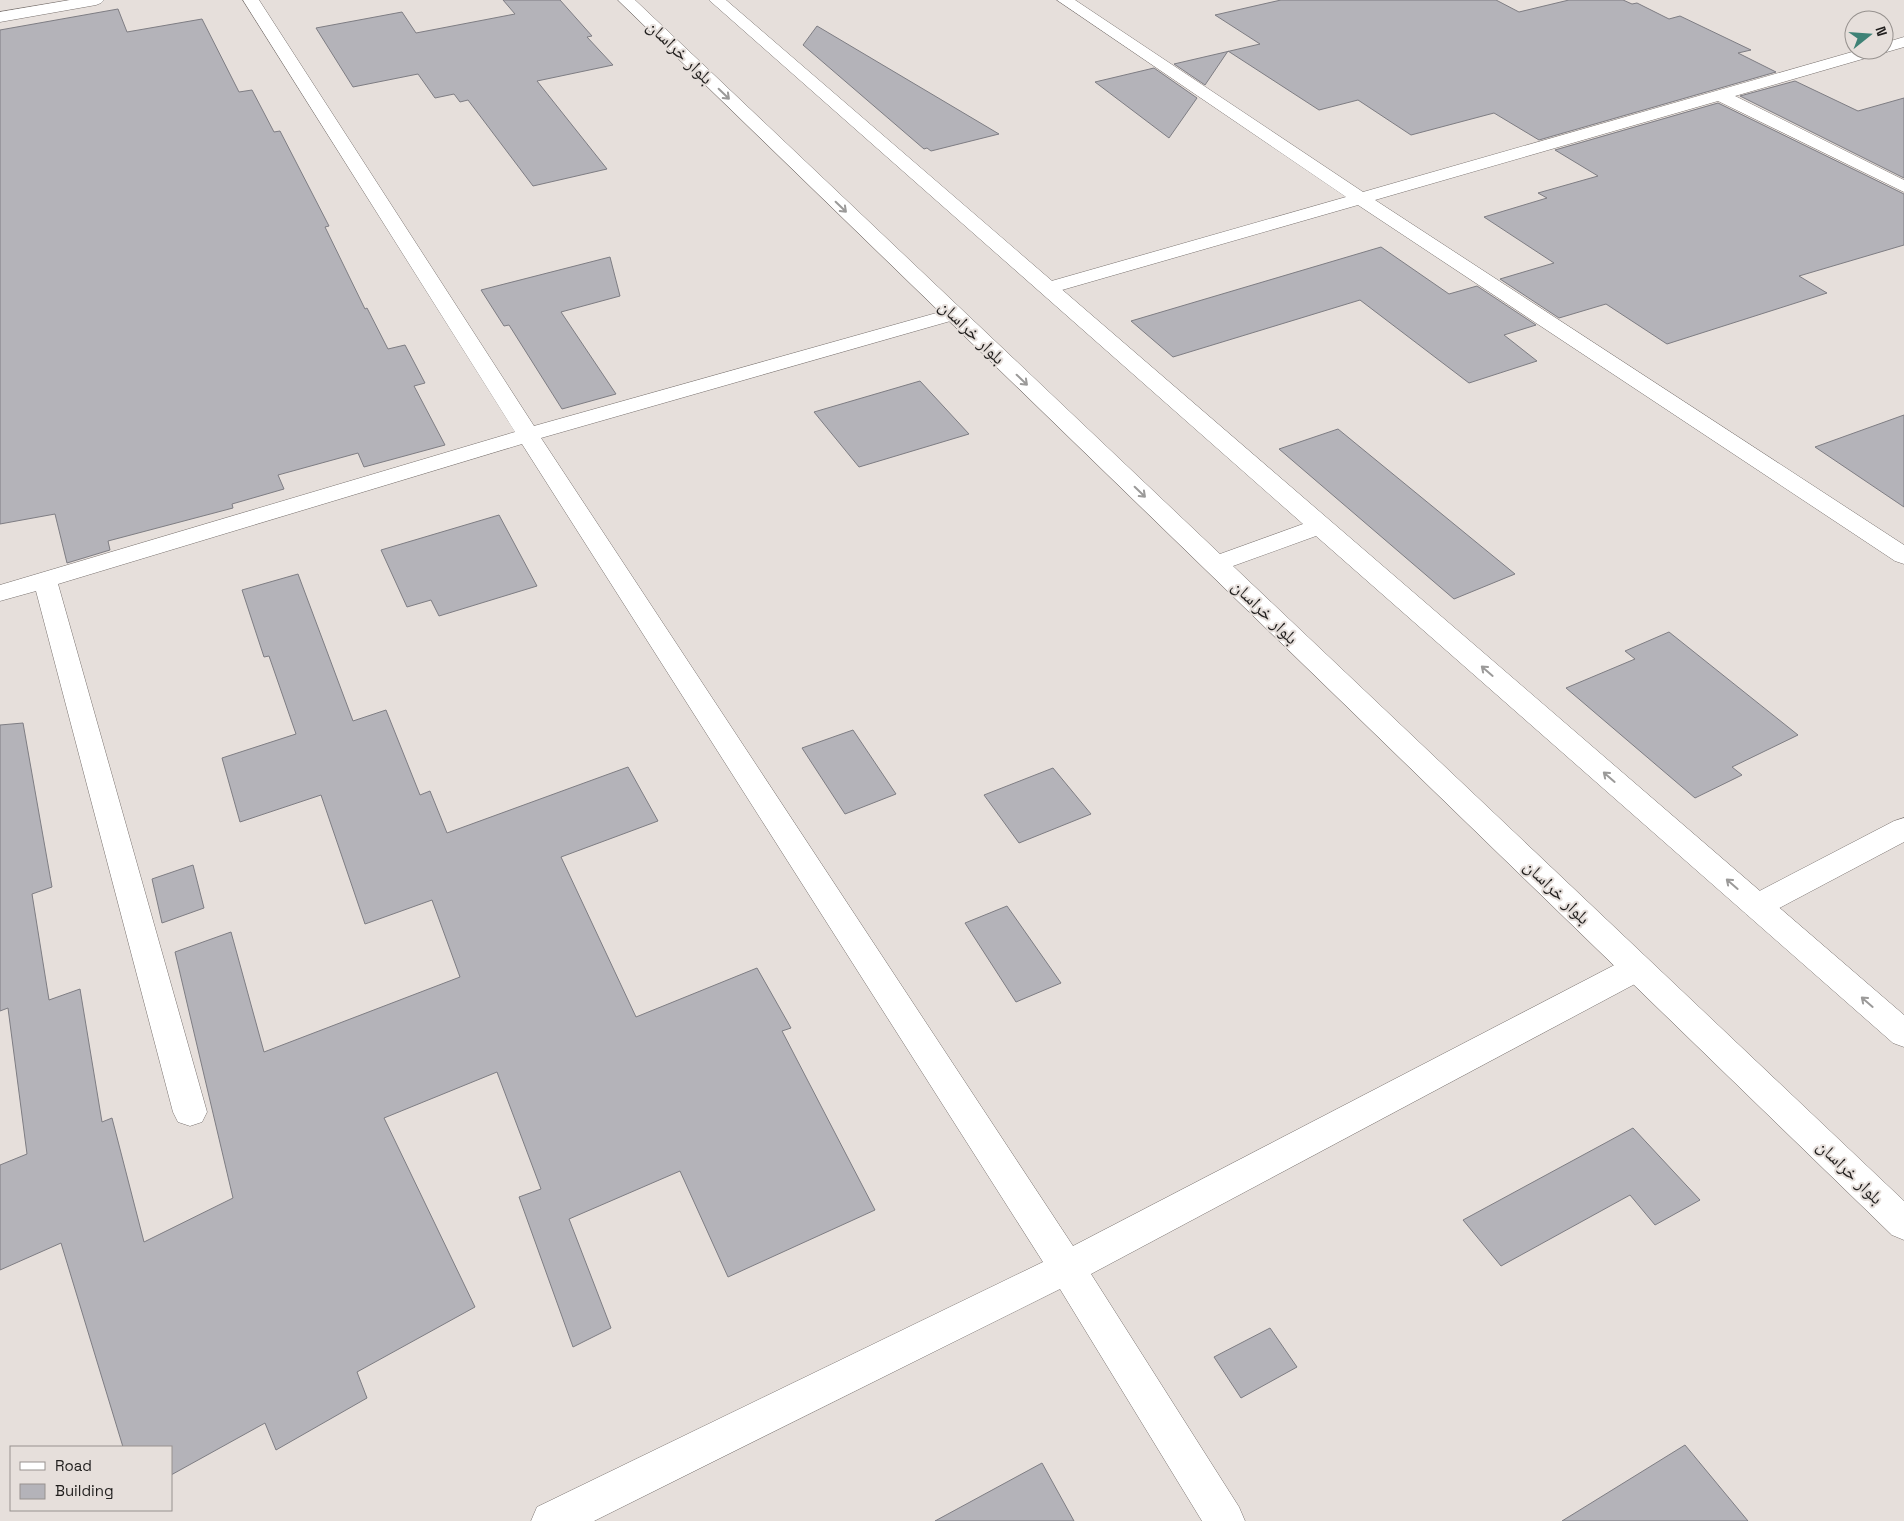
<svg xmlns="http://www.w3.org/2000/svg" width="1904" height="1521" font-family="'Space Grotesk','Noto Naskh Arabic',sans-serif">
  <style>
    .building { fill: #b4b3b9; stroke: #7e7d83 }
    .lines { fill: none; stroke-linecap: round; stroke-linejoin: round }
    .street-casing { stroke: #7a7370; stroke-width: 1 }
    .secondary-casing { stroke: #7a7370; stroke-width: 1 }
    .street { fill: #fff; fill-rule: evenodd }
    .secondary { fill: #fff; fill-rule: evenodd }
    .oneway { stroke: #9b9a99 }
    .labels { text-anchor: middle; stroke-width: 4; stroke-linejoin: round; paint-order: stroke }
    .street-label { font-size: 18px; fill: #201e1d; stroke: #e6dfdb }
  </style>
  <rect width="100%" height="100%" fill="#e6dfdb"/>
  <path class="building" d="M 503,0 L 560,0 L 592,36 L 587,37 L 613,65 L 537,81 L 607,169 L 533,186 L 468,100 L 460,102 L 454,94 L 435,98 L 418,74 L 353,87 L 316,28 L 402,12 L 416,33 L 515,14 Z
    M 1281,0 L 1496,0 L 1519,12 L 1569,0 L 1623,0 L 1632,4 L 1637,3 L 1669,19 L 1680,16 L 1751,50 L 1738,53 L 1776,72 L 1539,140 L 1494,113 L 1411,135 L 1358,100 L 1319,110 L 1228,51 L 1205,85 L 1174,64 L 1260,44 L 1215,15 Z
    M 118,9 L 127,32 L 202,19 L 239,92 L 252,90 L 274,132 L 280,131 L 329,226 L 325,227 L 365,309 L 367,308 L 388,349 L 405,345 L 425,383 L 414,386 L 445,445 L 364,467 L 358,453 L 278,475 L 284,489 L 232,504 L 233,508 L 108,541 L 110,550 L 67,563 L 55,514 L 0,524 L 0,30 Z
    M 817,26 L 999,134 L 931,151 L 927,148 L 924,149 L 803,45 Z
    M 1154,68 L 1197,98 L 1169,138 L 1095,82 Z
    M 1795,81 L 1858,111 L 1904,98 L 1904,178 L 1740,96 Z
    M 1718,103 L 1904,194 L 1904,245 L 1799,276 L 1827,293 L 1667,344 L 1606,304 L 1559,318 L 1500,279 L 1554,263 L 1484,217 L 1547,198 L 1538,193 L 1598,176 L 1555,150 Z
    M 1381,247 L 1449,294 L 1477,286 L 1536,325 L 1504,335 L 1537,361 L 1469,383 L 1360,300 L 1173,357 L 1131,321 Z
    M 610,257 L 620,296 L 561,312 L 616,394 L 562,409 L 509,325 L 504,326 L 481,290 Z
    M 920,381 L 969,434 L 859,467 L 814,412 Z
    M 1904,415 L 1904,507 L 1815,447 Z
    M 1338,429 L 1515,574 L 1454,599 L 1279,449 Z
    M 499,515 L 537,586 L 439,616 L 431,600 L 407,607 L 381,550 Z
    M 298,574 L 353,721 L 386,710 L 420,795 L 430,791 L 447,833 L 628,767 L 658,821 L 561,857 L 636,1017 L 757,968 L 791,1028 L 782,1031 L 875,1210 L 728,1277 L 680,1171 L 569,1219 L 611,1328 L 573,1347 L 519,1197 L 541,1189 L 497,1072 L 384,1118 L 475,1307 L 357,1372 L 367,1398 L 276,1450 L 265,1423 L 171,1475 L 171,1447 L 123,1447 L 61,1243 L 0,1270 L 0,1165 L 27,1154 L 8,1008 L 0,1011 L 0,725 L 23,723 L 52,887 L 32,894 L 49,1000 L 80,989 L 102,1122 L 112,1118 L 144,1242 L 233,1198 L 175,952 L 231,932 L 264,1052 L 460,977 L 432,900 L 365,924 L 321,795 L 240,822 L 222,758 L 296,734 L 269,656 L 264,657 L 242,590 Z
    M 1669,632 L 1798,735 L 1732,767 L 1742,775 L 1695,798 L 1566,688 L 1635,659 L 1625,651 Z
    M 853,730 L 896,794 L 845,814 L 802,748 Z
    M 1053,768 L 1091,814 L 1019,843 L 984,795 Z
    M 193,865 L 204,908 L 162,923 L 152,879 Z
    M 1007,906 L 1061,983 L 1016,1002 L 965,923 Z
    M 1633,1128 L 1700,1200 L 1655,1225 L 1630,1195 L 1501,1266 L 1463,1220 Z
    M 1270,1328 L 1297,1367 L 1241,1398 L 1214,1357 Z
    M 1685,1445 L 1748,1521 L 1562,1521 Z
    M 1042,1463 L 1074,1521 L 935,1521 Z"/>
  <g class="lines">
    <defs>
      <path id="street" d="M 70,0 L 104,0 L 101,3 L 96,5 L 0,22 L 0,12 Z
        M 243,0 L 259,0 L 534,426 L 947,310 L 954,308 L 961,310 L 964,314 L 961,318 L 541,438 L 1073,1246 L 1626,959 L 1637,956 L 1648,959 L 1652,968 L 1648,977 L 1091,1274 L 1239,1507 L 1245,1521 L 1202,1521 L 1060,1289 L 594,1521 L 531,1521 L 537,1507 L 1043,1262 L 522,444 L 58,584 L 207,1112 L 202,1122 L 190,1126 L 178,1122 L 173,1112 L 36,591 L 0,601 L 0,585 L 515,432 Z
        M 1057,0 L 1075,0 L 1363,192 L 1859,50 L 1884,50 L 1884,43 L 1904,37 L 1904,47 L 1735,96 L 1904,180 L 1904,192 L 1718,101 L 1375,200 L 1904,545 L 1904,564 L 1895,561 L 1358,205 L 1055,292 L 1048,294 L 1041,292 L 1038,288 L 1041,284 L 1346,197 Z
        M 1904,818 L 1904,842 L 1768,914 L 1757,918 L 1746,914 L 1742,906 L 1746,898 L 1894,821 Z"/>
      <path id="secondary" d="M 618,0 L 635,0 L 1220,554 L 1303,524 L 709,0 L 726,0 L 1904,1015 L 1904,1047 L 1893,1043 L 1316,536 L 1233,566 L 1904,1201 L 1904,1240 L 1892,1235 Z"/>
    </defs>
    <use href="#street" class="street-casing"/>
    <use href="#secondary" class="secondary-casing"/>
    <use href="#street" class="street"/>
    <use href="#secondary" class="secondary"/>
  </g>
  <defs><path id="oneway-shaft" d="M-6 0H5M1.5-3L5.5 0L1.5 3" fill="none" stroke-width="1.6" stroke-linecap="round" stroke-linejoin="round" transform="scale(1.25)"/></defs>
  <g class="oneway">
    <use href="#oneway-shaft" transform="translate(724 94) rotate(44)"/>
    <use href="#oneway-shaft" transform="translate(841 207) rotate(44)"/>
    <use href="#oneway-shaft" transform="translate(1022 380) rotate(44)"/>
    <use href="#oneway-shaft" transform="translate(1140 492) rotate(44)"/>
    <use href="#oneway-shaft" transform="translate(1487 671) rotate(-139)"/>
    <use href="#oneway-shaft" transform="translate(1609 777) rotate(-139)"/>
    <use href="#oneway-shaft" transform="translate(1732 884) rotate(-139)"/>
    <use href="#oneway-shaft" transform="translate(1867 1002) rotate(-139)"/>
  </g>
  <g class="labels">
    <g class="street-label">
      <text transform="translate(680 52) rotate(44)" y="6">بلوار خراسان</text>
      <text transform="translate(972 332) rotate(44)" y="6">بلوار خراسان</text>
      <text transform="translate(1265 612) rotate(44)" y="6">بلوار خراسان</text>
      <text transform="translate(1557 892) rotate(44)" y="6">بلوار خراسان</text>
      <text transform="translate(1850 1172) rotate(44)" y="6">بلوار خراسان</text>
    </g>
  </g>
  <rect x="10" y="1446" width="162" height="65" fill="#e6dfdb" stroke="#97928f"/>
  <rect x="20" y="1462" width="25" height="8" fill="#ffffff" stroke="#97928f"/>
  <text x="55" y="1471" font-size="15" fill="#201e1d">Road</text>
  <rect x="20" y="1484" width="25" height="15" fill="#b4b3b9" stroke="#97928f"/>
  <text x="55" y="1496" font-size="15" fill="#201e1d">Building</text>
  <g transform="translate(1869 35) rotate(73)"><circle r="24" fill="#e6dfdb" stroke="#97928f"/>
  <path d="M0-4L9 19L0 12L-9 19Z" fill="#3e8276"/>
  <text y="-8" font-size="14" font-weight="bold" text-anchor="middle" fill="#201e1d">N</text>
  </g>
</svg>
